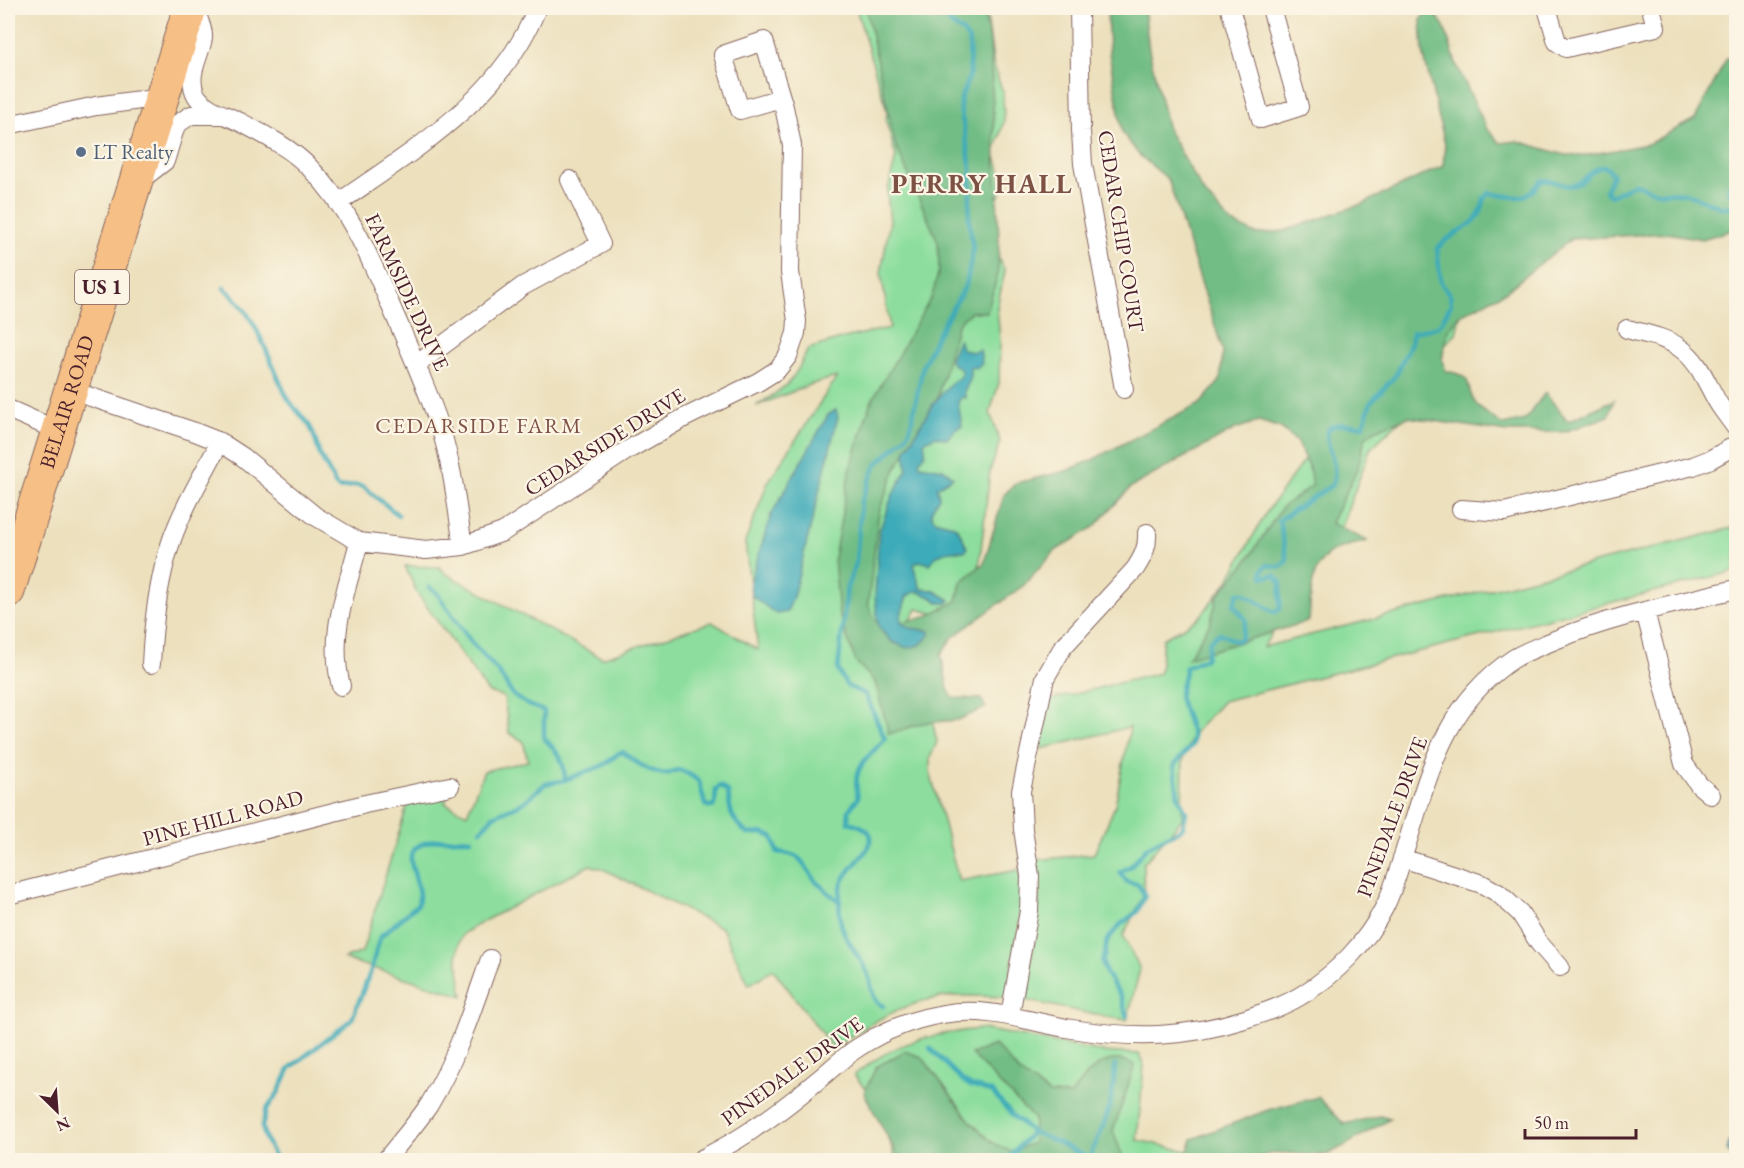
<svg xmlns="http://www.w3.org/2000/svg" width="1744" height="1168" font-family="'EB Garamond',serif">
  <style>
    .green { fill: #8dde9e; stroke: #6c7e64; stroke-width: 1.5 }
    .forest { fill: #72bd85; stroke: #5e6e58; stroke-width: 1.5 }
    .water { fill: #3cabb9; stroke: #436572; stroke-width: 1.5 }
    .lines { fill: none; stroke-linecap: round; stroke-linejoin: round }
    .stream { stroke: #3cabb9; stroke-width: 4.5 }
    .street-casing { stroke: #83635e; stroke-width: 20 }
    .highway-casing { stroke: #83635e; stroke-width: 35 }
    .street { stroke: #fff; stroke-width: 18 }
    .highway { stroke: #f5bf86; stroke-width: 33 }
    .service-dot { fill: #5c6f8a; stroke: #fcf5e5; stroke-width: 2 }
    .labels { text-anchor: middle; stroke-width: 4.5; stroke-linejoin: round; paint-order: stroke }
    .shield { fill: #fcf5e5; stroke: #7f5f63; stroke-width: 1.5 }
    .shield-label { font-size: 20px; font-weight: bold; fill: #4a1f2b }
    .service-label { font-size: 21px; fill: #4e5e75; stroke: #fcf5e5; text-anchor: start }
    .street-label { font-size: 21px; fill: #4a1f2b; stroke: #fcf5e5 }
    .neighbourhood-label { font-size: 22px; letter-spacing: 1.5px; fill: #7d5144; stroke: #fcf5e5 }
    .district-label { font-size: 27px; font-weight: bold; letter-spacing: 1.5px; fill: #7d5144; stroke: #fcf5e5 }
  </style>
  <rect width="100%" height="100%" fill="#fcf5e5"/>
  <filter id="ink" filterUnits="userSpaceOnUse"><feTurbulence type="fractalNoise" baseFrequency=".0167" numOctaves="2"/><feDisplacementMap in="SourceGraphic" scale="12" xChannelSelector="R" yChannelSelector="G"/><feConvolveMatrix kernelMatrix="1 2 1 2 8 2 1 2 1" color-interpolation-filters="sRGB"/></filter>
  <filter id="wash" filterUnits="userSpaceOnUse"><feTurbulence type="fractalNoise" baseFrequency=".008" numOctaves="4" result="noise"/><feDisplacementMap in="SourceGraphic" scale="24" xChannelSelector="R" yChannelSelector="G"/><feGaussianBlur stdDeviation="1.35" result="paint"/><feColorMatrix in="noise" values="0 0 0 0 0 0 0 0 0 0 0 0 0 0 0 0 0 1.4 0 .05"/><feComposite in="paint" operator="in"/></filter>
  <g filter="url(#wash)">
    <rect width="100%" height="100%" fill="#ece0bd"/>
    <path class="green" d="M 856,8 L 986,8 L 994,68 L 1003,92 L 1004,121 L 995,153 L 1000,170 L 1001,192 L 991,212 L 997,254 L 1005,271 L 997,307 L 1000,341 L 999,383 L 990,412 L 1000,442 L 990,471 L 978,576 L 966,602 L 946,617 L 917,609 L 907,626 L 924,684 L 937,742 L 930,758 L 930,772 L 959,881 L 1019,870 L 1023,898 L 1007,997 C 990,997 972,995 956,996 C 909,998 870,1023 833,1048 L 773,969 L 749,985 L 722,928 L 603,869 L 590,865 L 484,921 L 464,933 L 459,942 L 457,956 L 463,996 L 344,959 L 362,952 L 408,803 L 448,792 L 445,803 L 467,814 L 484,771 L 528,761 L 523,741 L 509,733 L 504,697 L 488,692 L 417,593 L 405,566 L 439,567 L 446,574 L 602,658 L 712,622 L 758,650 L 745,542 L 768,482 L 837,377 L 812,384 L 756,406 C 787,387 793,383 808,349 L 844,338 L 890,328 L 881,273 L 890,221 L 887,193 L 896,157 L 886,121 L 887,111 Z
      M 1466,294 L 1456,333 L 1419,374 L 1412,409 L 1370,449 L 1338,536 L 1263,647 L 1736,527 L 1736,571 L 1223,701 L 1194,733 L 1183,759 L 1182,819 L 1143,864 L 1144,894 L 1123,936 L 1140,969 L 1127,1020 L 1106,1017 L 1024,1000 L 1036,930 L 1040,890 L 1036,860 L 1094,854 L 1115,806 L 1130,727 L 1041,749 L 1049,700 L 1160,673 L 1163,639 L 1199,618 L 1228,581 L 1266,513 L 1331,422 Z
      M 982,1029 L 1103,1052 L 1139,1054 L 1144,1066 L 1137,1140 L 1205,1155 L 1208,1160 L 895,1160 L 882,1109 L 854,1075 C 896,1041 929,1034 982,1029 Z"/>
    <path class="forest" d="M 866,8 L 983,8 L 990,40 L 999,241 L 998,274 L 987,312 L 971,312 L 958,323 L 936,403 L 896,468 L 879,512 L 868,604 L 875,620 L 884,626 L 925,617 L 957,601 L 961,582 L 984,563 L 1004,495 L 1016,483 L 1066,471 L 1092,460 L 1200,404 L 1220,381 L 1223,351 L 1168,179 L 1139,155 L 1122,132 L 1109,52 L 1107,8 L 1144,8 L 1149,50 L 1168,130 L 1204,193 L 1230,222 L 1256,234 L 1284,231 L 1362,204 L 1443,166 L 1445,144 L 1423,52 L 1421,19 L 1429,8 L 1431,8 L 1444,26 L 1457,66 L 1487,129 L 1500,143 L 1518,141 L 1565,155 L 1588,155 L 1648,144 L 1695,119 L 1727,58 L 1736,55 L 1736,229 L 1702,239 L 1667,233 L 1571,239 L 1505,292 L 1460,315 L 1447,333 L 1442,360 L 1446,371 C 1479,377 1462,386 1476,404 C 1482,412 1495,419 1503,425 L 1525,420 L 1545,393 L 1568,421 L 1614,400 L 1609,416 L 1564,432 L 1507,432 L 1408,417 L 1375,430 L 1365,438 L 1358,468 L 1331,523 L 1367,541 C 1356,544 1344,546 1334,551 C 1309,563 1311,598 1309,621 L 1188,658 L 1210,623 L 1218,595 L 1247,561 L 1282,507 L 1312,486 L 1309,467 L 1296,441 L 1281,428 L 1259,421 L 1235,429 L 1131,487 L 1094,527 L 1055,551 L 1023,586 L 953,637 L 941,654 L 948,689 L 953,698 L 981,699 L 986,708 L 958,720 L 923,723 L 889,734 L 875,682 L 856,662 L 839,615 L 834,558 L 849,474 L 870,404 L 932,296 L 939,270 L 938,242 L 895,144 Z
      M 995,1045 L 1020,1073 L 1050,1094 L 1071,1095 C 1087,1073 1105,1049 1135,1065 L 1113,1131 L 1124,1160 L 900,1160 L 864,1093 L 876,1067 L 905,1051 L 922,1057 L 971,1122 L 992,1142 L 1011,1152 L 1033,1143 L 1034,1119 L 971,1054 Z
      M 1318,1097 L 1344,1124 L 1380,1116 L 1390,1119 C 1378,1125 1334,1154 1325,1155 C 1305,1157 1271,1146 1256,1160 L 1185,1160 L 1192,1139 L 1268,1110 Z"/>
    <path class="water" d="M 959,338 L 962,349 L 972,352 L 980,350 L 982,363 L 976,368 L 970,367 L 970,380 L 964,392 L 966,398 L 962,397 L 958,402 L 962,426 L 956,429 L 947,439 L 935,436 L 924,442 C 926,452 927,455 919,461 L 920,465 L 943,469 L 953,477 L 937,487 L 939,497 L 931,512 C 933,525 945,520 954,526 C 961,530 964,541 967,548 L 965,551 C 950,550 939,550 930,564 L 920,561 L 914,564 L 914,568 L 921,589 L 933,590 L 950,600 L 947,603 L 939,603 L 933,598 L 917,591 L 907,596 L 901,615 L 901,622 L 910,628 L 930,631 L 930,635 L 920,645 L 907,648 L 892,642 L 881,630 L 878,624 L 875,595 L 879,532 L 892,496 L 907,469 L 905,451 L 933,404 L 950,384 L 961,376 C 962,368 959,367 952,364 L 950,359 Z
      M 836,410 L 838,417 L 793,597 L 787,612 L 776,614 L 751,595 L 750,582 L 771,515 L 828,415 Z
      M 1736,1134 L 1736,1160 L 1734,1160 L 1727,1150 L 1730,1140 Z"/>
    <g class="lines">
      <path class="stream" d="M 224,288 C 257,314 268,359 286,395 C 292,407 301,414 309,425 C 315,434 316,445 320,455 C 325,465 331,474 335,484 L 339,488 L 357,485 L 364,487 L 398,515
        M 429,587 L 436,592 L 471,642 L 498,671 L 512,694 L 528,705 L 544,711 L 544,738 C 558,753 564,758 565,780
        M 481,830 L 493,816 L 523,803 L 545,784 L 565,780 L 604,765 L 619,753 L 623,752 C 634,762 650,772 665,774 C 670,774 674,770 678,770 C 685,770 694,778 699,781 L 705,805 L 712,807 L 715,805 L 716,789 L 720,786 L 728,792 C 730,813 731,820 748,834 L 762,833 L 773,837 L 777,852 C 807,855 800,864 818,883 C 824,890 833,896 840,902
        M 883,1006 C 870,999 873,987 868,975 C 861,955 842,940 840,917 C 839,908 839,889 843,881 C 853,859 898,834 848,822 L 849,810 L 858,798 C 851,767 865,761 885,739 L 865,694 L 847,686 L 838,670 L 847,587 L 856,563 L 861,502 L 876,465 L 906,437 L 910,429 L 923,366 L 937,335 L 966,285 L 973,250 L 969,219 L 971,168 L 960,107 L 961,98 L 970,74 L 969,41 L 964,33 L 952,25 L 939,8
        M 1127,1016 L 1121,997 L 1106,973 L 1102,961 L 1105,954 L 1107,940 L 1121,924 L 1137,912 L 1145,896 L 1138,884 L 1127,882 L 1120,872 L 1131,866 L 1147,847 L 1180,830 L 1183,826 L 1186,812 L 1178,796 L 1174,765 L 1192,745 L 1193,736 L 1179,697 L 1186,667 L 1206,658 L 1210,641 L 1218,634 L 1222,634 L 1235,641 L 1241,639 L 1246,620 L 1234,605 L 1238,593 L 1244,593 L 1272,611 L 1275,612 L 1280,609 L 1281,583 L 1275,575 L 1263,577 L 1262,571 L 1267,565 L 1281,567 L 1287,560 L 1279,520 L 1332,485 C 1346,457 1296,415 1363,426 L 1371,402 L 1396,375 L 1411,343 L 1413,332 L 1433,328 L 1440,325 L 1451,304 L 1450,295 L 1441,283 L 1437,249 C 1454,227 1481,231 1484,198 L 1489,193 C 1511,197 1527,203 1541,181 C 1553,178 1562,188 1574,185 C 1588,182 1599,153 1613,175 L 1606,189 L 1607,193 L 1611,196 L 1634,184 L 1639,185 L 1657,192 L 1685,193 L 1723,208 L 1734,206 L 1736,202 L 1728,189 L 1732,180 L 1736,179
        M 930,1048 L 963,1081 L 971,1086 L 992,1092 L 1013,1116 L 1032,1132 L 1057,1142 L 1092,1160
        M 1089,1158 C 1105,1125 1114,1102 1115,1065
        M 276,1160 L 266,1140 L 262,1127 L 266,1110 L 278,1093 L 290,1068 L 352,1019 L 371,970 L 380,937 L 418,904 C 421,895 417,886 415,876 C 414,871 410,863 411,857 C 414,836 456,839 471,839
        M 1007,1160 L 1032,1132"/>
    </g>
  </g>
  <g filter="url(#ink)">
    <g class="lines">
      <defs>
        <path id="street" d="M 194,8 C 197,16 204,29 203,38 C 200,57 186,75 196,95 C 205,110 227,115 242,123 C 265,135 292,149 310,168 C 348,206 369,255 390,304 C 408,346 427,387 441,430 C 453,468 457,508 463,546
          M 1079,8 L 1081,131 L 1083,164 L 1124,389
          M 1230,8 L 1261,119 L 1299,107 L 1271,8
          M 1547,8 L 1557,42 L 1566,48 L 1656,27 L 1651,8
          M 8,125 L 96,106 L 162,97
          M 138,182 L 165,161 L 176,125 L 191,115 L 221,115
          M 338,203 C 414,150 502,98 537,8
          M 1627,329 C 1645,334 1665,337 1680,348 C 1699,361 1706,382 1717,401 C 1722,410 1730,419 1736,428
          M 416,365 L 523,286 L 601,244 L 570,180
          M 70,390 L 195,432 L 220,442 L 243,457 L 315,516 L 359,542 L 426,550 L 463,546 L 503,532 L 626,451 L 682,419 L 758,382 L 777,370 L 788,356 L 796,333 L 797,321 L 790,272 L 792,145 L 784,107 L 764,41 L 723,55 L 740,110 L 781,98
          M 8,409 L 56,430
          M 1461,509 L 1504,512 L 1693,466 L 1711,459 L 1736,445
          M 1645,611 L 1684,764 L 1699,785 L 1711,795
          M 151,664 C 153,623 158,581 171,542 C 183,507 203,475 220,442
          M 341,686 C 328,634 346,592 359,542
          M 1402,858 L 1482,884 L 1498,893 L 1520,913 L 1539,943 L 1560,967
          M 8,895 L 365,804 L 450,786
          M 1010,1015 L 1029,911 L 1030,876 L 1023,829 L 1021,791 L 1045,678 L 1063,647 L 1135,569 C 1143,557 1148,547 1147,533
          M 386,1160 C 400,1142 416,1124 429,1105 C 457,1058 472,1010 490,959
          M 700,1160 C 719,1150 739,1140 756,1127 C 778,1113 799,1096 818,1080 C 832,1069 844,1056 859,1047 C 885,1030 914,1019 943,1014 C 988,1006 1029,1022 1072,1029 C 1134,1039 1185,1038 1245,1019 C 1266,1012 1287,1005 1305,993 C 1337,973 1367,942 1384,908 C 1393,891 1398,871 1404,853 C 1428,778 1442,706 1513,659 C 1526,651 1541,646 1555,640 C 1613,616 1675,604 1736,589"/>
        <g id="highway">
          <path id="s1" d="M 8,591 L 190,8"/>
        </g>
      </defs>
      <use href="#street" class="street-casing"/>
      <use href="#highway" class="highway-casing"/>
      <use href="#street" class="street"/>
      <use href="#highway" class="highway"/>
    </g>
  </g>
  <circle class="service-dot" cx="81" cy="152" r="6"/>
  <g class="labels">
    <rect class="shield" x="75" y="270" width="54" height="34" rx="4.5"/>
    <g class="shield-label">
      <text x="102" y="294">US 1</text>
    </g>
    <g class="service-label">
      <text x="93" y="159">LT Realty</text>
    </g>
    <g class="street-label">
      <text transform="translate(1121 231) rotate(81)" y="7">CEDAR CHIP COURT</text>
      <text transform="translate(407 292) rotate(65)" y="7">FARMSIDE DRIVE</text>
      <text dy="7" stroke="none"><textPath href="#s1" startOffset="198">BELAIR ROAD</textPath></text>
      <text transform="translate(605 442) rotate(-32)" y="7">CEDARSIDE DRIVE</text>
      <text transform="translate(1392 817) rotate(-70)" y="7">PINEDALE DRIVE</text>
      <text transform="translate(223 818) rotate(-15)" y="7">PINE HILL ROAD</text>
      <text transform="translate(792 1071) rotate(-36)" y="7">PINEDALE DRIVE</text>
    </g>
    <g class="neighbourhood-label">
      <text x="479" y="433">CEDARSIDE FARM</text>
    </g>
    <g class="district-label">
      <text x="982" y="193">PERRY HALL</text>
    </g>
  </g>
  <rect width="1744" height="1168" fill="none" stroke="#fcf5e5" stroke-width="30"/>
  <g transform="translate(57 1111) rotate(155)" stroke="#fcf5e5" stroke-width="4.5" paint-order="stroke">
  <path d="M0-4.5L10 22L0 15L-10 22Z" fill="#4a1f2b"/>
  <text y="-9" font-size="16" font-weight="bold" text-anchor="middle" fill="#4a1f2b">N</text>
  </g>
  <path d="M1525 1129v9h111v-9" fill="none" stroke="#4a1f2b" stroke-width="3"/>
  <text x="1534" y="1129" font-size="18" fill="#4a1f2b" stroke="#fcf5e5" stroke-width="4.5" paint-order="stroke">50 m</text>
</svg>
